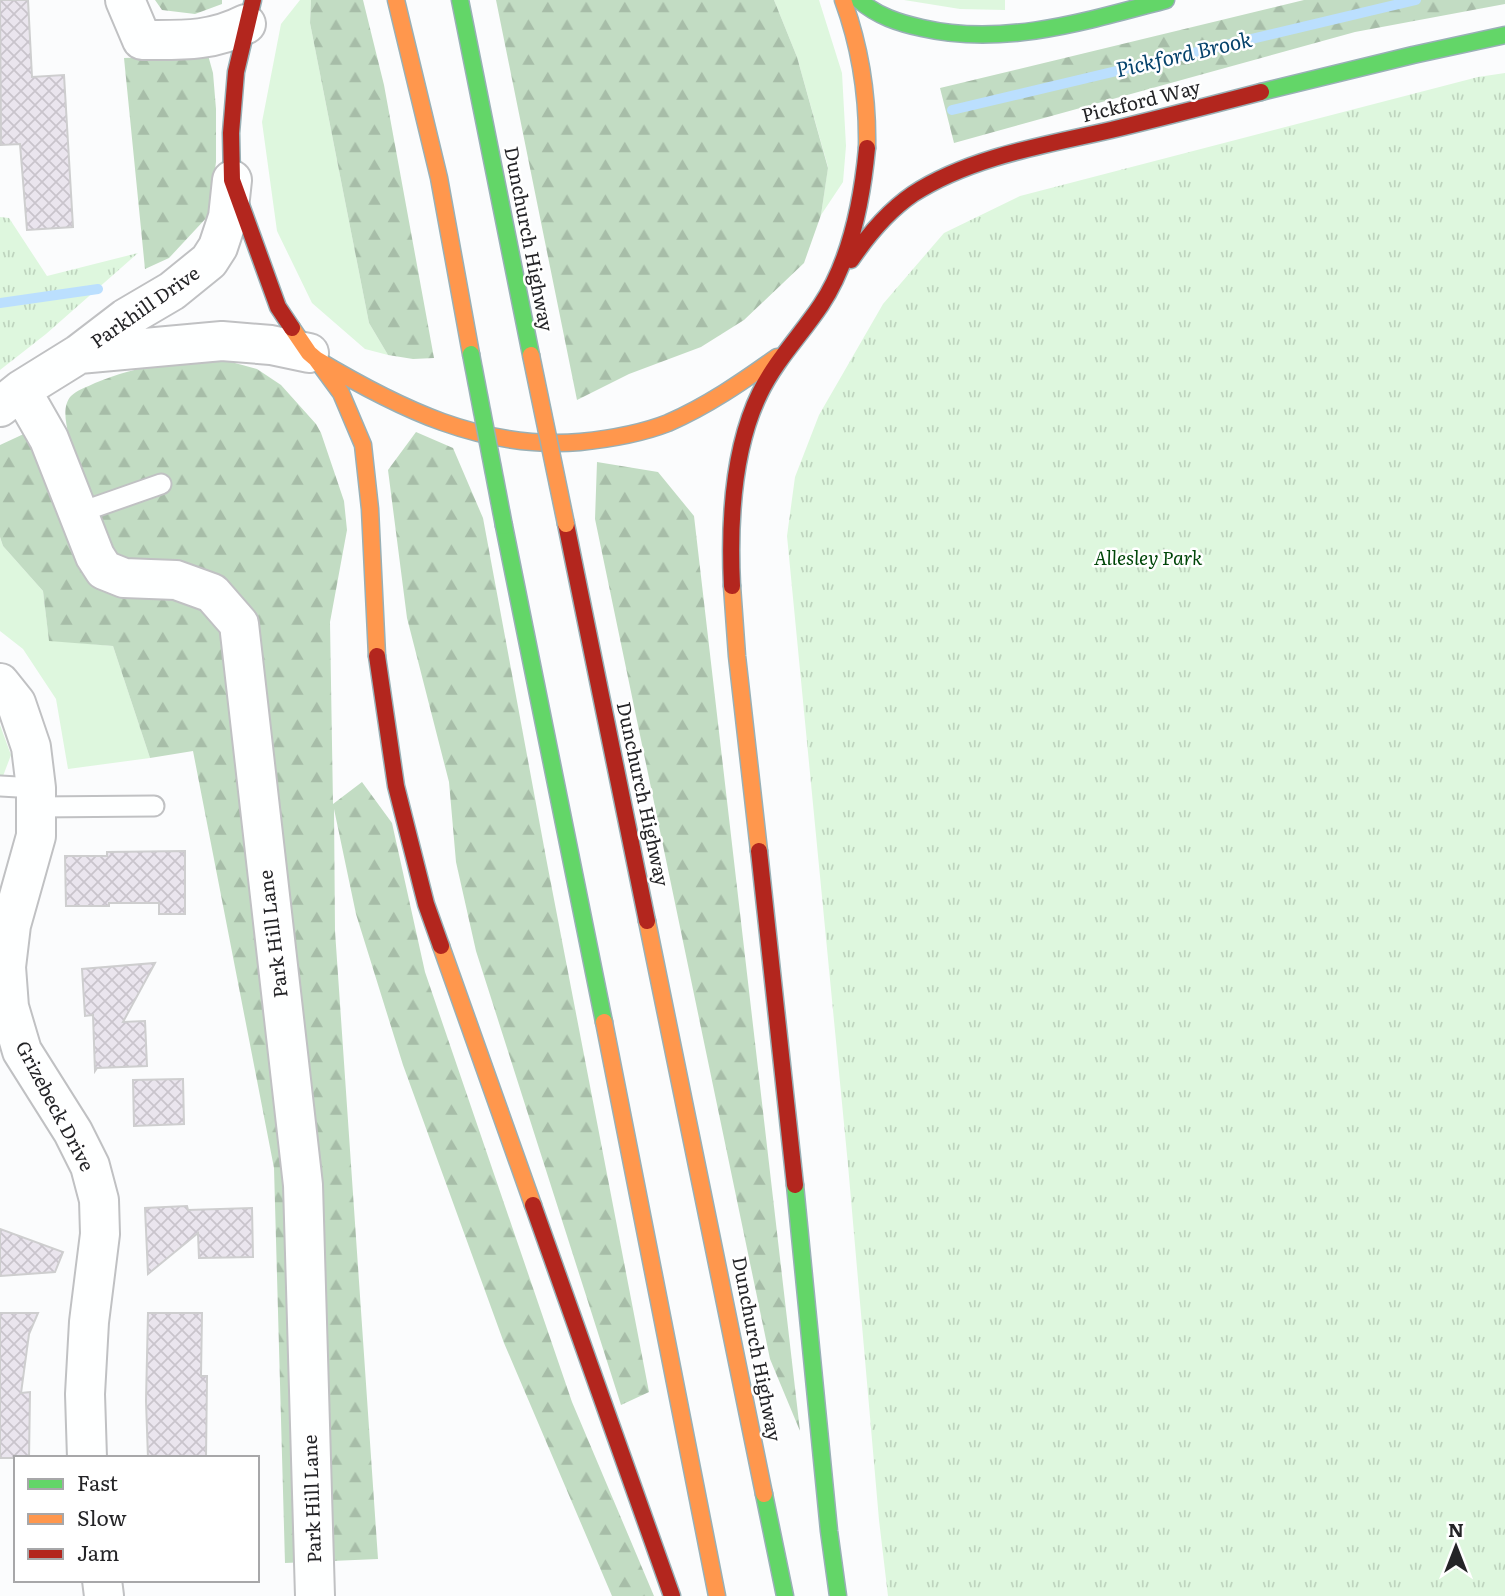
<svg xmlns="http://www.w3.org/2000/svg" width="1505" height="1596" font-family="Literata,serif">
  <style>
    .grass { fill: #def7de }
    .forest { fill: url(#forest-firs) }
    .park { fill: url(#park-tufts) }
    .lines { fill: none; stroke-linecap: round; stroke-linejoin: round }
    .stream { stroke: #bbdffe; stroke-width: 10 }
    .building { fill: url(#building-cross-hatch); stroke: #cececf; stroke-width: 2 }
    .lane-casing { stroke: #c0c1c3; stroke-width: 23 }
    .street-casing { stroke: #c0c1c3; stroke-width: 42 }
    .fast-casing { stroke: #99b0b6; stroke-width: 19 }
    .slow-casing { stroke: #99b0b6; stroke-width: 19 }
    .jam-casing { stroke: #99b0b6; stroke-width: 19 }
    .lane { stroke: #feffff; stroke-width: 19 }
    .street { stroke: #feffff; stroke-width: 38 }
    .fast { stroke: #63d668; stroke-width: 16 }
    .slow { stroke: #ff974d; stroke-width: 16 }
    .jam { stroke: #b3261e; stroke-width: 16 }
    .fast-bridge-casing { stroke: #99b0b6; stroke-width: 19; stroke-linecap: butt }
    .slow-bridge-casing { stroke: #99b0b6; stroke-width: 19; stroke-linecap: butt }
    .fast-bridge { stroke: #63d668; stroke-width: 16 }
    .slow-bridge { stroke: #ff974d; stroke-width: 16 }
    .labels { text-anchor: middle; stroke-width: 5; stroke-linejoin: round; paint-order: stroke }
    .street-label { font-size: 19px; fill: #242427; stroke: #fff }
    .park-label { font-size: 19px; font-style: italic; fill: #004709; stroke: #fff }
    .water-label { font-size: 21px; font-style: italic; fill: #06436c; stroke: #fff }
  </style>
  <defs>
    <pattern id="forest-firs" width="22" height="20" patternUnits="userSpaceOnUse" patternTransform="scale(1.75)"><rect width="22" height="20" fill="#c2dcc3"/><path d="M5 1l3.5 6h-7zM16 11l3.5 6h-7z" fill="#a7bda8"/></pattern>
    <pattern id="park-tufts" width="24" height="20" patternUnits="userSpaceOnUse" patternTransform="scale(1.75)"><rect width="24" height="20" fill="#def7de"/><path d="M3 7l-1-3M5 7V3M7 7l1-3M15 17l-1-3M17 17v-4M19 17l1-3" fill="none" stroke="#bed4be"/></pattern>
    <pattern id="building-cross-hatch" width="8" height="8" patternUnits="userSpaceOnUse" patternTransform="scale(1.75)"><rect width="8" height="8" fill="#eae5ee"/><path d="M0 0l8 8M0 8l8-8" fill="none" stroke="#c9c4cc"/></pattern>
  </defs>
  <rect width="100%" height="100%" fill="#fbfcfd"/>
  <path class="grass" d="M 300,0 L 311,0 L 310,23 L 369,323 L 388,355 L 365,349 L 312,303 L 277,231 L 262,122 L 281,24 Z
    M 774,0 L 819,0 L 842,73 L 846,146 L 843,182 L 821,215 L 828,167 L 797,57 Z
    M 904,0 L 1005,0 L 1005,10 L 960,9 Z
    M 0,537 L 3,546 L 43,591 L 49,640 L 113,646 L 150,758 L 68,769 L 56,699 L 23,649 L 0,631 Z
    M 0,725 L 11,755 L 0,784 Z"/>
  <path class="forest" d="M 155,0 L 222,0 L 222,4 L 195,14 L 162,10 Z
    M 311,0 L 363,0 L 384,85 L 434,358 L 413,359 L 388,355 L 369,323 L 310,23 Z
    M 496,0 L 774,0 L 797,57 L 828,168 L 821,215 L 804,263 L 744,320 L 701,347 L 629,374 L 577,400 Z
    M 1304,0 L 1505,0 L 1505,4 L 1355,32 L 954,143 L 940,88 Z
    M 208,55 L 213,73 L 216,109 L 216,162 L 209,215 L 169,258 L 145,269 L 124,58 Z
    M 224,360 L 257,369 L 281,385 L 316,424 L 321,433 L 344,501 L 347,530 L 330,622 L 333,804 L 362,782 L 392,823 L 425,972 L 572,1402 L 654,1596 L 612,1596 L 504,1343 L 403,1065 L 356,914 L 334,809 L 335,931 L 378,1559 L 285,1563 L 274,1168 L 193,751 L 150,758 L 113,646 L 49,641 L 43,591 L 3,546 L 0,537 L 0,445 L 28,432 L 49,439 L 68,433 C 66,422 62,406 71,396 C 77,390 87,387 95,383 C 141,364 175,362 224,360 Z
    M 416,432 L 453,448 L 483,518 L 547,863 L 649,1392 L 621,1405 L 476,951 L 456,862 L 449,782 L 407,618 L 388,470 Z
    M 597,462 L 658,472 L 694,516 L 800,1431 L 770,1359 L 595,519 Z"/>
  <path class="park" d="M 1505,73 L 1505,1596 L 888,1596 L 879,1520 L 848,1165 L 787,536 L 795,477 L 819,415 L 883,304 L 944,233 L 1020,196 L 1478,77 Z
    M 0,217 L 9,218 L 47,276 L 138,253 L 46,334 L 0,370 Z"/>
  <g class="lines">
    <path class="stream" d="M 952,110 L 1416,0
      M 0,303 L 98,289"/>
  </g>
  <path class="building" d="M 0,0 L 28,0 L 32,77 L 64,75 L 73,227 L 27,230 L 20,144 L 1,145 Z
    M 185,851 L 185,914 L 159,914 L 159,903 L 109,903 L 109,906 L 66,906 L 65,856 L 107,856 L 107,852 Z
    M 155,963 L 123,1022 L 145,1021 L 147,1066 L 97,1068 L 95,1071 L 93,1015 L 85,1016 L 82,969 Z
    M 183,1079 L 184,1124 L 134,1126 L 133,1080 Z
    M 187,1206 L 188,1210 L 252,1208 L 253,1257 L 199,1258 L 198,1233 L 148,1274 L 145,1208 Z
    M 0,1229 L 63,1252 L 55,1272 L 0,1276 Z
    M 0,1313 L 38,1313 L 29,1334 L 21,1393 L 30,1392 L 29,1458 L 0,1458 Z
    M 148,1313 L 202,1313 L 201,1376 L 207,1376 L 206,1458 L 148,1458 L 146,1401 Z"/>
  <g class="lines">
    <defs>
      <path id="lane" d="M 78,513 L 161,484
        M 0,786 L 36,788
        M 36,807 L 154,806"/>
      <path id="street" d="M 125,0 L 142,40 C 181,40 211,42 246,24
        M 79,354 L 222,341 L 271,345 L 309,353
        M 21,390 L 49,439 L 95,556 L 104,570 L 124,578 L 176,580 L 212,593 L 239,624 L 303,1185 L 315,1596
        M 0,407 L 21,390 L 79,354 L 126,318 L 172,291 L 209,261 L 218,247 L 228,217 L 232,180
        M 0,683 L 16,703 L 31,747 L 36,788 L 36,836 L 11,925 L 6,967 L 9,1007 L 22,1051 L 73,1132 L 90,1166 L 99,1200 L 100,1234 L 89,1322 L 85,1394 L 87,1458
        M 102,1580 L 104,1596"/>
      <path id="fast" d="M 460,0 L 531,355
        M 859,0 C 877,16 899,23 922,28 C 1004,47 1087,21 1166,0
        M 1261,92 L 1413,55 L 1505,35
        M 504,526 L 604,1022
        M 795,1185 L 829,1531 L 838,1596
        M 764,1494 L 785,1596"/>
      <path id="slow" d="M 396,0 L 439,178 L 471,354
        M 843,0 C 861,49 868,96 867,148
        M 292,328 L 309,353 L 316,359 C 398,408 482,450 580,442 C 609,439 640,434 668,423 C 707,406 742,382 777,357
        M 316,359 L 341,393 L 363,445 L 370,509 L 377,656
        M 732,586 L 737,656 L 759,851
        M 647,921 L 764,1494
        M 441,946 L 533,1205
        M 604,1022 L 717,1596"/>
      <path id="jam" d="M 253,0 L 236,72 L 231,133 L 232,180 L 278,307 L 292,328
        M 851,260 C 868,235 888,211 913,194 C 970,157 1045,145 1111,130 C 1161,118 1211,105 1261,92
        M 566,524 L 647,921
        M 732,586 C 729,523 732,450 760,393 C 776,360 801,335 821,305 C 851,260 862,201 867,148
        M 377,656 L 396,786 L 426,904 L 441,946
        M 759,851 L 795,1185
        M 533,1205 L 672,1596"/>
    </defs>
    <use href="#lane" class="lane-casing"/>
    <use href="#street" class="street-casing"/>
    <use href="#fast" class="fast-casing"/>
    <use href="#slow" class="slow-casing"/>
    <use href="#jam" class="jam-casing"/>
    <use href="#lane" class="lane"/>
    <use href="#street" class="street"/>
    <use href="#fast" class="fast"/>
    <use href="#slow" class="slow"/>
    <use href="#jam" class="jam"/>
    <defs>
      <path id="fast-bridge" d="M 471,354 L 504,526"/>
      <path id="slow-bridge" d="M 531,355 L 566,524"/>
    </defs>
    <use href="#fast-bridge" class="fast-bridge-casing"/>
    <use href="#slow-bridge" class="slow-bridge-casing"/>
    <use href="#fast-bridge" class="fast-bridge"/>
    <use href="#slow-bridge" class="slow-bridge"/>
  </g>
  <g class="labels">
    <g class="street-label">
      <text transform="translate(1141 101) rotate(-14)" y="7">Pickford Way</text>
      <text transform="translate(529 239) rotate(79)" y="7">Dunchurch Highway</text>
      <text transform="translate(145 307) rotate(-35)" y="7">Parkhill Drive</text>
      <text transform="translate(643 794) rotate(78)" y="7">Dunchurch Highway</text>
      <text transform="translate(273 934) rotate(-97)" y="7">Park Hill Lane</text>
      <text transform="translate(55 1106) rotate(62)" y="7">Grizebeck Drive</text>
      <text transform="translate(757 1349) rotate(79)" y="7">Dunchurch Highway</text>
      <text transform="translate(312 1499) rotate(-92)" y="7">Park Hill Lane</text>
    </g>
    <g class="park-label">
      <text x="1148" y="565">Allesley Park</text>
    </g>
    <g class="water-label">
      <text transform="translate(1184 55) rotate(-13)" y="7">Pickford Brook</text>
    </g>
  </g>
  <rect x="14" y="1456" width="245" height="126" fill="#ffffff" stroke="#a7a7a9" stroke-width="2"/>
  <rect x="28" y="1479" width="35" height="10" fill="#63d668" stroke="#a7a7a9" stroke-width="2"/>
  <text x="77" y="1491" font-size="21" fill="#242427">Fast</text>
  <rect x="28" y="1514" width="35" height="10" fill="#ff974d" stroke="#a7a7a9" stroke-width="2"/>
  <text x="77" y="1526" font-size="21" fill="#242427">Slow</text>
  <rect x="28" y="1549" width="35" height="10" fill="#b3261e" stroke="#a7a7a9" stroke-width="2"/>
  <text x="77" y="1561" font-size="21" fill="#242427">Jam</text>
  <g transform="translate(1456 1547)" stroke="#ffffff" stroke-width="5" paint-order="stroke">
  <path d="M0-5L12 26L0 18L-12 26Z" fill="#242427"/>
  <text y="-10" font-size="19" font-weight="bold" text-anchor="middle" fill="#242427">N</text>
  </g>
</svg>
